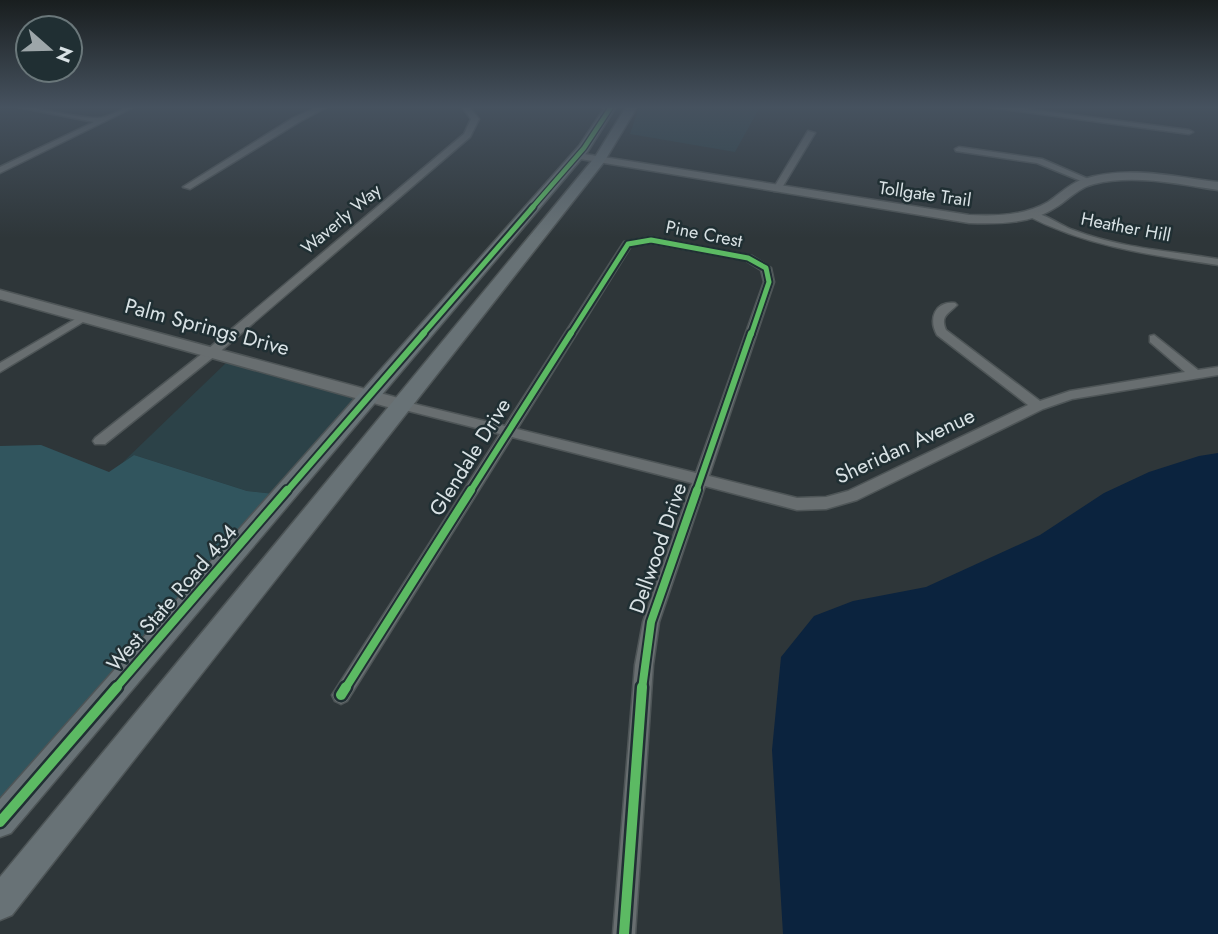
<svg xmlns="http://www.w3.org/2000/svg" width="1218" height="934" font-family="Jost,sans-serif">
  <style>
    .built { fill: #2c4248 }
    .green { fill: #31555e }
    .water { fill: #0b233e }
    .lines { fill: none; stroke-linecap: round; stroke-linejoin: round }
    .street-casing { stroke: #4e5557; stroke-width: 3 }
    .secondary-casing { stroke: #4e5557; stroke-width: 3 }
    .primary-casing { stroke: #4e5557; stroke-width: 3 }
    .street { fill: #686e70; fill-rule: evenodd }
    .secondary { fill: #686e70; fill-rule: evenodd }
    .primary { fill: #687276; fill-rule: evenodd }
    .cycleway-far4-casing { stroke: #202f33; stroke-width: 7 }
    .cycleway-far3-casing { stroke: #202f33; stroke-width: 9 }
    .cycleway-far2-casing { stroke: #202f33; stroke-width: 10 }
    .cycleway-far1-casing { stroke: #202f33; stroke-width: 12 }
    .cycleway-casing { stroke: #202f33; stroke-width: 15 }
    .cycleway-far4 { stroke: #5cba63; stroke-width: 4.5 }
    .cycleway-far3 { stroke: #5cba63; stroke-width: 5 }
    .cycleway-far2 { stroke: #5cba63; stroke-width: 6 }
    .cycleway-far1 { stroke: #5cba63; stroke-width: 8 }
    .cycleway { stroke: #5cba63; stroke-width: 10 }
    .labels { text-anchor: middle; stroke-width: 5; stroke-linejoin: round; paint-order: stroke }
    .far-street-label { font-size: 18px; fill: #d9e2e5; stroke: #202f33 }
    .street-label { font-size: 21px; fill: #d9e2e5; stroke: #202f33 }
  </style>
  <rect width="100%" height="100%" fill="#2e3639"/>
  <path class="built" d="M 639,107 L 760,107 L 735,152 L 630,134 Z
    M 227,362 L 357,399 L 275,494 L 247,491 L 134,455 L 122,463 Z"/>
  <path class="green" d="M 41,445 L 109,472 L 134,455 L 247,491 L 275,494 L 0,806 L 0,446 Z"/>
  <path class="water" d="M 1218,453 L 1218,934 L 783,934 L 772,750 L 781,657 L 814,616 L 853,601 L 926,587 L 1040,535 L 1104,493 L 1149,472 L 1199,456 Z"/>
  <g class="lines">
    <defs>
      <path id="street" d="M 17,107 C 44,107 71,118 98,118 C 110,118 120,107 134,107 L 0,173 L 0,167 L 94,122 Z
        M 317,107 L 327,107 L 299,122 L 190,189 L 183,187 L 293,118 Z
        M 462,107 L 469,107 L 479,119 L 470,137 L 216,355 L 105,444 L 95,444 L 93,441 L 95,438 L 208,349 L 464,134 L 471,119 Z
        M 988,107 L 1012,107 L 1189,130 L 1193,132 L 1189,134 Z
        M 808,131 L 815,133 L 780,191 L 774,191 L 773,189 Z
        M 959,147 L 1042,159 L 1093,181 L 1086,183 L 1037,163 L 956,151 L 955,149 Z
        M 1028,212 C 1041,211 1060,225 1073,230 C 1119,248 1170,251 1218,259 L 1218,265 C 1152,255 1088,247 1028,216 Z
        M 651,237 L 752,256 L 771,268 L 774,282 L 709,476 L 797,498 L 826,497 L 848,491 L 1028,405 L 937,335 C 928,319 935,301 955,303 L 957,305 C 948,314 940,316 946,330 L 1040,401 L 1070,391 L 1185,372 L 1150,342 L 1150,336 L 1154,335 L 1198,370 L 1218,367 L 1218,375 L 1072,399 L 1043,409 L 857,500 L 826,509 L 797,510 L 705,486 L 659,622 L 653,665 L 635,934 L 613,934 L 635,665 L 643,622 L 692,483 L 512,437 L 347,701 L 341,704 L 335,701 L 332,695 L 500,434 L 397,408 L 396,405 L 397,402 L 402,401 L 505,426 L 624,242 ZM 651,243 L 745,260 L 761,270 L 764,282 L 696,473 L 517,429 L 631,246 Z
        M 84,314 L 90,317 L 88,319 L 0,372 L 0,363 Z"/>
      <path id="secondary" d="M 578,153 L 969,215 C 996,216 1024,216 1048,202 C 1060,194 1070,183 1084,179 C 1127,165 1175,177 1218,182 L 1218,190 C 1178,184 1134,174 1094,184 C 1080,187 1070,198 1058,206 C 1032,224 999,224 969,223 L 574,158 L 574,154 Z
        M 0,290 L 402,399 L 411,405 L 402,411 L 0,299 Z"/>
      <path id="primary" d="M 605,107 L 616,107 L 588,151 L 11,833 L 0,837 L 0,799 L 579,146 Z
        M 626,107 L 637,107 L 604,162 L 12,915 L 0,920 L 0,877 L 595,157 Z"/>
    </defs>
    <use href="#street" class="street-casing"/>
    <use href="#secondary" class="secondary-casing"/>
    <use href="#primary" class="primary-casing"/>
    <use href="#street" class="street"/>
    <use href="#secondary" class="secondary"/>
    <use href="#primary" class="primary"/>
    <defs>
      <path id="cycleway-far4" d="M 531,209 L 584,148 L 611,107"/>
      <path id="cycleway-far3" d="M 422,335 L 533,207
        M 570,335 L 628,244 L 651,240 L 748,258 L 766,268 L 769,282 L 751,335"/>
      <path id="cycleway-far2" d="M 286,492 L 424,333
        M 470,492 L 571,333
        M 696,492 L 751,333"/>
      <path id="cycleway-far1" d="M 115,689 L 287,490
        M 345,689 L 471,490
        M 642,689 L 651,622 L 697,490"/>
      <path id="cycleway" d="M 341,695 L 346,687
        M 0,822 L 117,687
        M 624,934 L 642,687"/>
    </defs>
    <use href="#cycleway-far4" class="cycleway-far4-casing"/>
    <use href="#cycleway-far3" class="cycleway-far3-casing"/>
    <use href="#cycleway-far2" class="cycleway-far2-casing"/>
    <use href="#cycleway-far1" class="cycleway-far1-casing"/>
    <use href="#cycleway" class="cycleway-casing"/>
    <use href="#cycleway-far4" class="cycleway-far4"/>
    <use href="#cycleway-far3" class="cycleway-far3"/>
    <use href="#cycleway-far2" class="cycleway-far2"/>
    <use href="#cycleway-far1" class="cycleway-far1"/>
    <use href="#cycleway" class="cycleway"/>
  </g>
  <linearGradient id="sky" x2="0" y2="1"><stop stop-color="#191e1f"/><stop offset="0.45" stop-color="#46525f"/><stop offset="1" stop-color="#46525f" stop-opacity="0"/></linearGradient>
  <rect width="1218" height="238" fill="url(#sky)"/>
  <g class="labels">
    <g class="far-street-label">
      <text transform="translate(925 194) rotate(8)" y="6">Tollgate Trail</text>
      <text transform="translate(341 219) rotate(-40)" y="6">Waverly Way</text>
      <text transform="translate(1126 227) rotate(11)" y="6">Heather Hill</text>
      <text transform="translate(704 234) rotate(11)" y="6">Pine Crest</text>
    </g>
    <g class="street-label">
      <text transform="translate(207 327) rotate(15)" y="7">Palm Springs Drive</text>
      <text transform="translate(905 446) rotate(-25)" y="7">Sheridan Avenue</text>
      <text transform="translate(470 457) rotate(-58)" y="7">Glendale Drive</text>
      <text transform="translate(658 548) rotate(-71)" y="7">Dellwood Drive</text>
      <text transform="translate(172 598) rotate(-49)" y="7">West State Road 434</text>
    </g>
  </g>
  <g transform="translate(49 49) rotate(110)"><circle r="33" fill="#202f33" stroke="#6a777a" stroke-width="2"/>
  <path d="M0-5L12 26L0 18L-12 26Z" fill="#9da6a9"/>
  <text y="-10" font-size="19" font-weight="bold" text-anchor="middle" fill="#d9e2e5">N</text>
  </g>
</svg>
